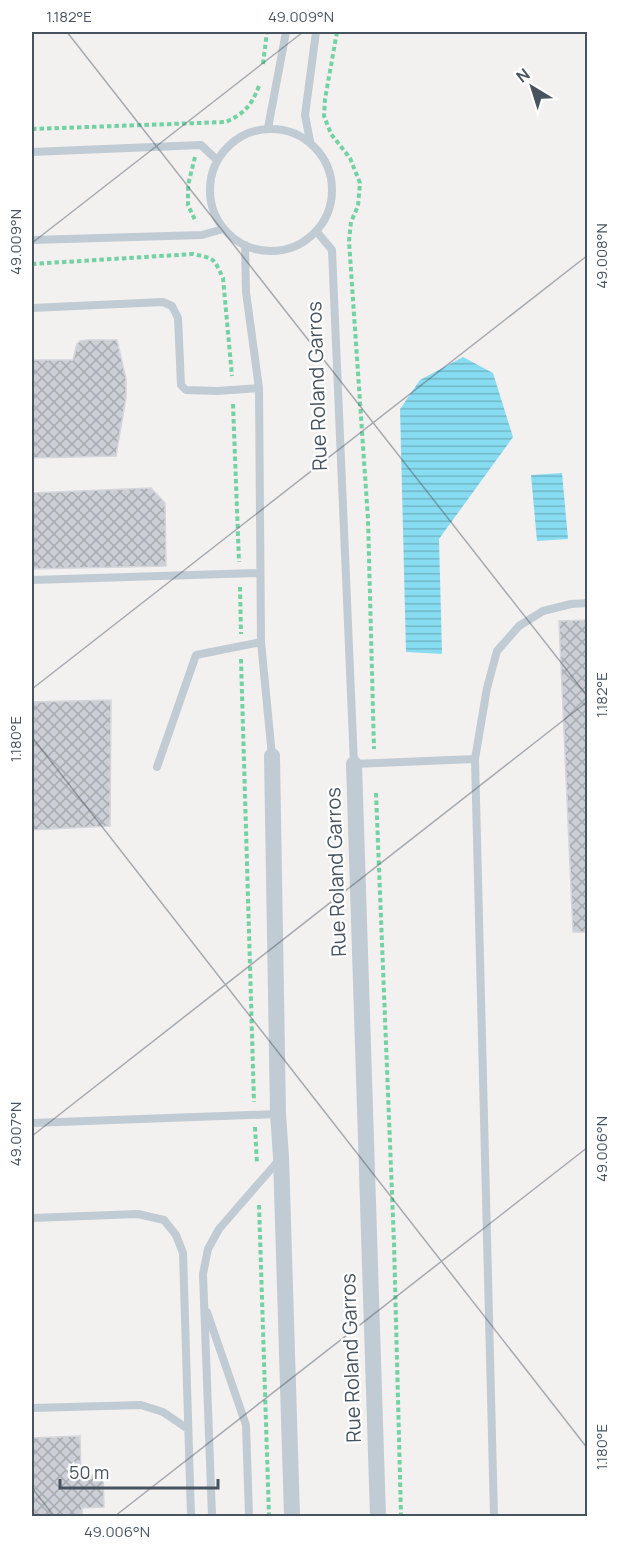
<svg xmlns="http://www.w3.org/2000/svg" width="619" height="1548" font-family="Manrope,sans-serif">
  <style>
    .water { fill: url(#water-rules) }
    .building { fill: url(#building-cross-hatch); stroke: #d4d6dc; stroke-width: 1.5 }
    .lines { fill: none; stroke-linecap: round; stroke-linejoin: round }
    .path { stroke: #73d2a3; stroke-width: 4; stroke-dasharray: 4.5 3; stroke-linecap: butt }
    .service { stroke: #c0cbd3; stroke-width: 8 }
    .minor { stroke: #c0cbd3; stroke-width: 16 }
    .ticks { fill: none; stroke: #47545f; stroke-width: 1.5; stroke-opacity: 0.45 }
    .labels { text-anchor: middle; stroke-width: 4.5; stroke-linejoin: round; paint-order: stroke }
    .street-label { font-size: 20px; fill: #47545f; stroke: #fff }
    .neatline { fill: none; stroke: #47545f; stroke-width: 2 }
    .ticks-label { font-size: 15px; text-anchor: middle; fill: #47545f }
  </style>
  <defs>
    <pattern id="water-rules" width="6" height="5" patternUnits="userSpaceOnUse" patternTransform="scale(1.5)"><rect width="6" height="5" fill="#88dcf1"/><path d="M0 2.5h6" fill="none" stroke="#71b5c6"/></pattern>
    <pattern id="building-cross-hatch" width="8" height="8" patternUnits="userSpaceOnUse" patternTransform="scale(1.5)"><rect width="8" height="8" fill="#cccfd5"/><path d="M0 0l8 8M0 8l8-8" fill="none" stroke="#a7abb0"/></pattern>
  </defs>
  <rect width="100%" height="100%" fill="#f3f0f0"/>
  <path class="water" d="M 463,357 L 493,373 L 513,437 L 439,539 L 442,654 L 406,652 L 400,409 L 420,380 Z
    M 562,473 L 568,539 L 537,541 L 531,475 Z"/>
  <path class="building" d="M 87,340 L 117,340 L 126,379 L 126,397 L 116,456 L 32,458 L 32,360 L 73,360 L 77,344 L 80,341 Z
    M 151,488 L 165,503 L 166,566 L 32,569 L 32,493 Z
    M 588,620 L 588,932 L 573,932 L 559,621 Z
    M 111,700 L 110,826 L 32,830 L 32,702 Z
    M 80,1436 L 81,1475 L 103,1475 L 104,1507 L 82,1508 L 82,1516 L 32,1516 L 32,1438 Z"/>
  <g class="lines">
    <path class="path" d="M 337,32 L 325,99 L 324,116 L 331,134 L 350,158 L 360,183 L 358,206 L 351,222 L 349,241 L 368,519 L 374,749
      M 263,64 L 267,32
      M 32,129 L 226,122 C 245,113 251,106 259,86
      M 195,157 L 188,185 L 188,205 L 196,222
      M 32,264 L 193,254 C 215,259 213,257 223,278 L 232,376
      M 233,404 L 239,562
      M 240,587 L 241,634
      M 241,659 L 254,1102
      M 376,793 L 394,1243 L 401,1516
      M 255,1127 L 257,1164
      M 259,1205 L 269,1516"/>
    <path class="service" d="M 268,128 L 286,32
      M210 190a61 61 0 1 1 122 0a61 61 0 1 1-122 0Z
      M 310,141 L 305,115 L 316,32
      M 32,152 L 201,145 L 217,160
      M 317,232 L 332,250 L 354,764 L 475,759 L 487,688 L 497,651 L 519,626 L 543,611 L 571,604 L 588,603
      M 32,240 L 202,235 L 223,229
      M 245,245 L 246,292 L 259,388 L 261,642 L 272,756
      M 32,308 L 163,302 L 172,306 L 178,318 L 181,385 L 186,390 L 217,391 L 259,388
      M 32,580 L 260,573
      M 475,759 L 494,1516
      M 157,767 L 196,655 L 261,642
      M 32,1123 L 278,1114
      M 32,1218 L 138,1214 L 164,1220 L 176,1235 L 183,1253 L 191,1516
      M 207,1312 L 246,1425 L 249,1516
      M 32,1408 L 141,1405 L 163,1412 L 188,1429
      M 212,1516 L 203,1274 L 208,1249 L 219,1229 L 279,1160"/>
    <path class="minor" d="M 272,756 L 278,1114 L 281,1157 L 292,1516
      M 354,764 L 378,1516"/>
  </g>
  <path class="ticks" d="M 67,32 L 588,697M 32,243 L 303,32M 32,689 L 588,255M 32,737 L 588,1449M 32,1136 L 588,701M 32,1488 L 54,1516M 115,1516 L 588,1147"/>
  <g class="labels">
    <g class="street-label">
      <text transform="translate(317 386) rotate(-92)" y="7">Rue Roland Garros</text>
      <text transform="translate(336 872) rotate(-92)" y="7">Rue Roland Garros</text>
      <text transform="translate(351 1358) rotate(-92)" y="7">Rue Roland Garros</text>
    </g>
  </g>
  <rect width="619" height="1548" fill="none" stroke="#ffffff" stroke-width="66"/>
  <g transform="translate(532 87) rotate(322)" stroke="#ffffff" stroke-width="4.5" paint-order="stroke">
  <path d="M0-4.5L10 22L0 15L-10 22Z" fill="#47545f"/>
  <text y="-9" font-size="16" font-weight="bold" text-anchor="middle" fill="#47545f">N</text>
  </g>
  <path d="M60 1479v9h158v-9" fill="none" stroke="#47545f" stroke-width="3"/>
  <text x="69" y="1479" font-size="18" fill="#47545f" stroke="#ffffff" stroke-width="4.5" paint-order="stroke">50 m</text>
  <rect x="33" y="33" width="553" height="1482" class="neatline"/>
  <g class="ticks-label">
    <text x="69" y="22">1.182°E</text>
    <text x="301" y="22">49.009°N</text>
    <text transform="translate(16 242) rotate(-90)" y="5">49.009°N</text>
    <text transform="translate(602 256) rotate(-90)" y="5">49.008°N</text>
    <text transform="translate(602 695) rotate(-90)" y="5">1.182°E</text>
    <text transform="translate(16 739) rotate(-90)" y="5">1.180°E</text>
    <text transform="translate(16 1134) rotate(-90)" y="5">49.007°N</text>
    <text transform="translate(602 1149) rotate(-90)" y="5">49.006°N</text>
    <text transform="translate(602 1447) rotate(-90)" y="5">1.180°E</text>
    <text x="117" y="1537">49.006°N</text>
  </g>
</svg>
